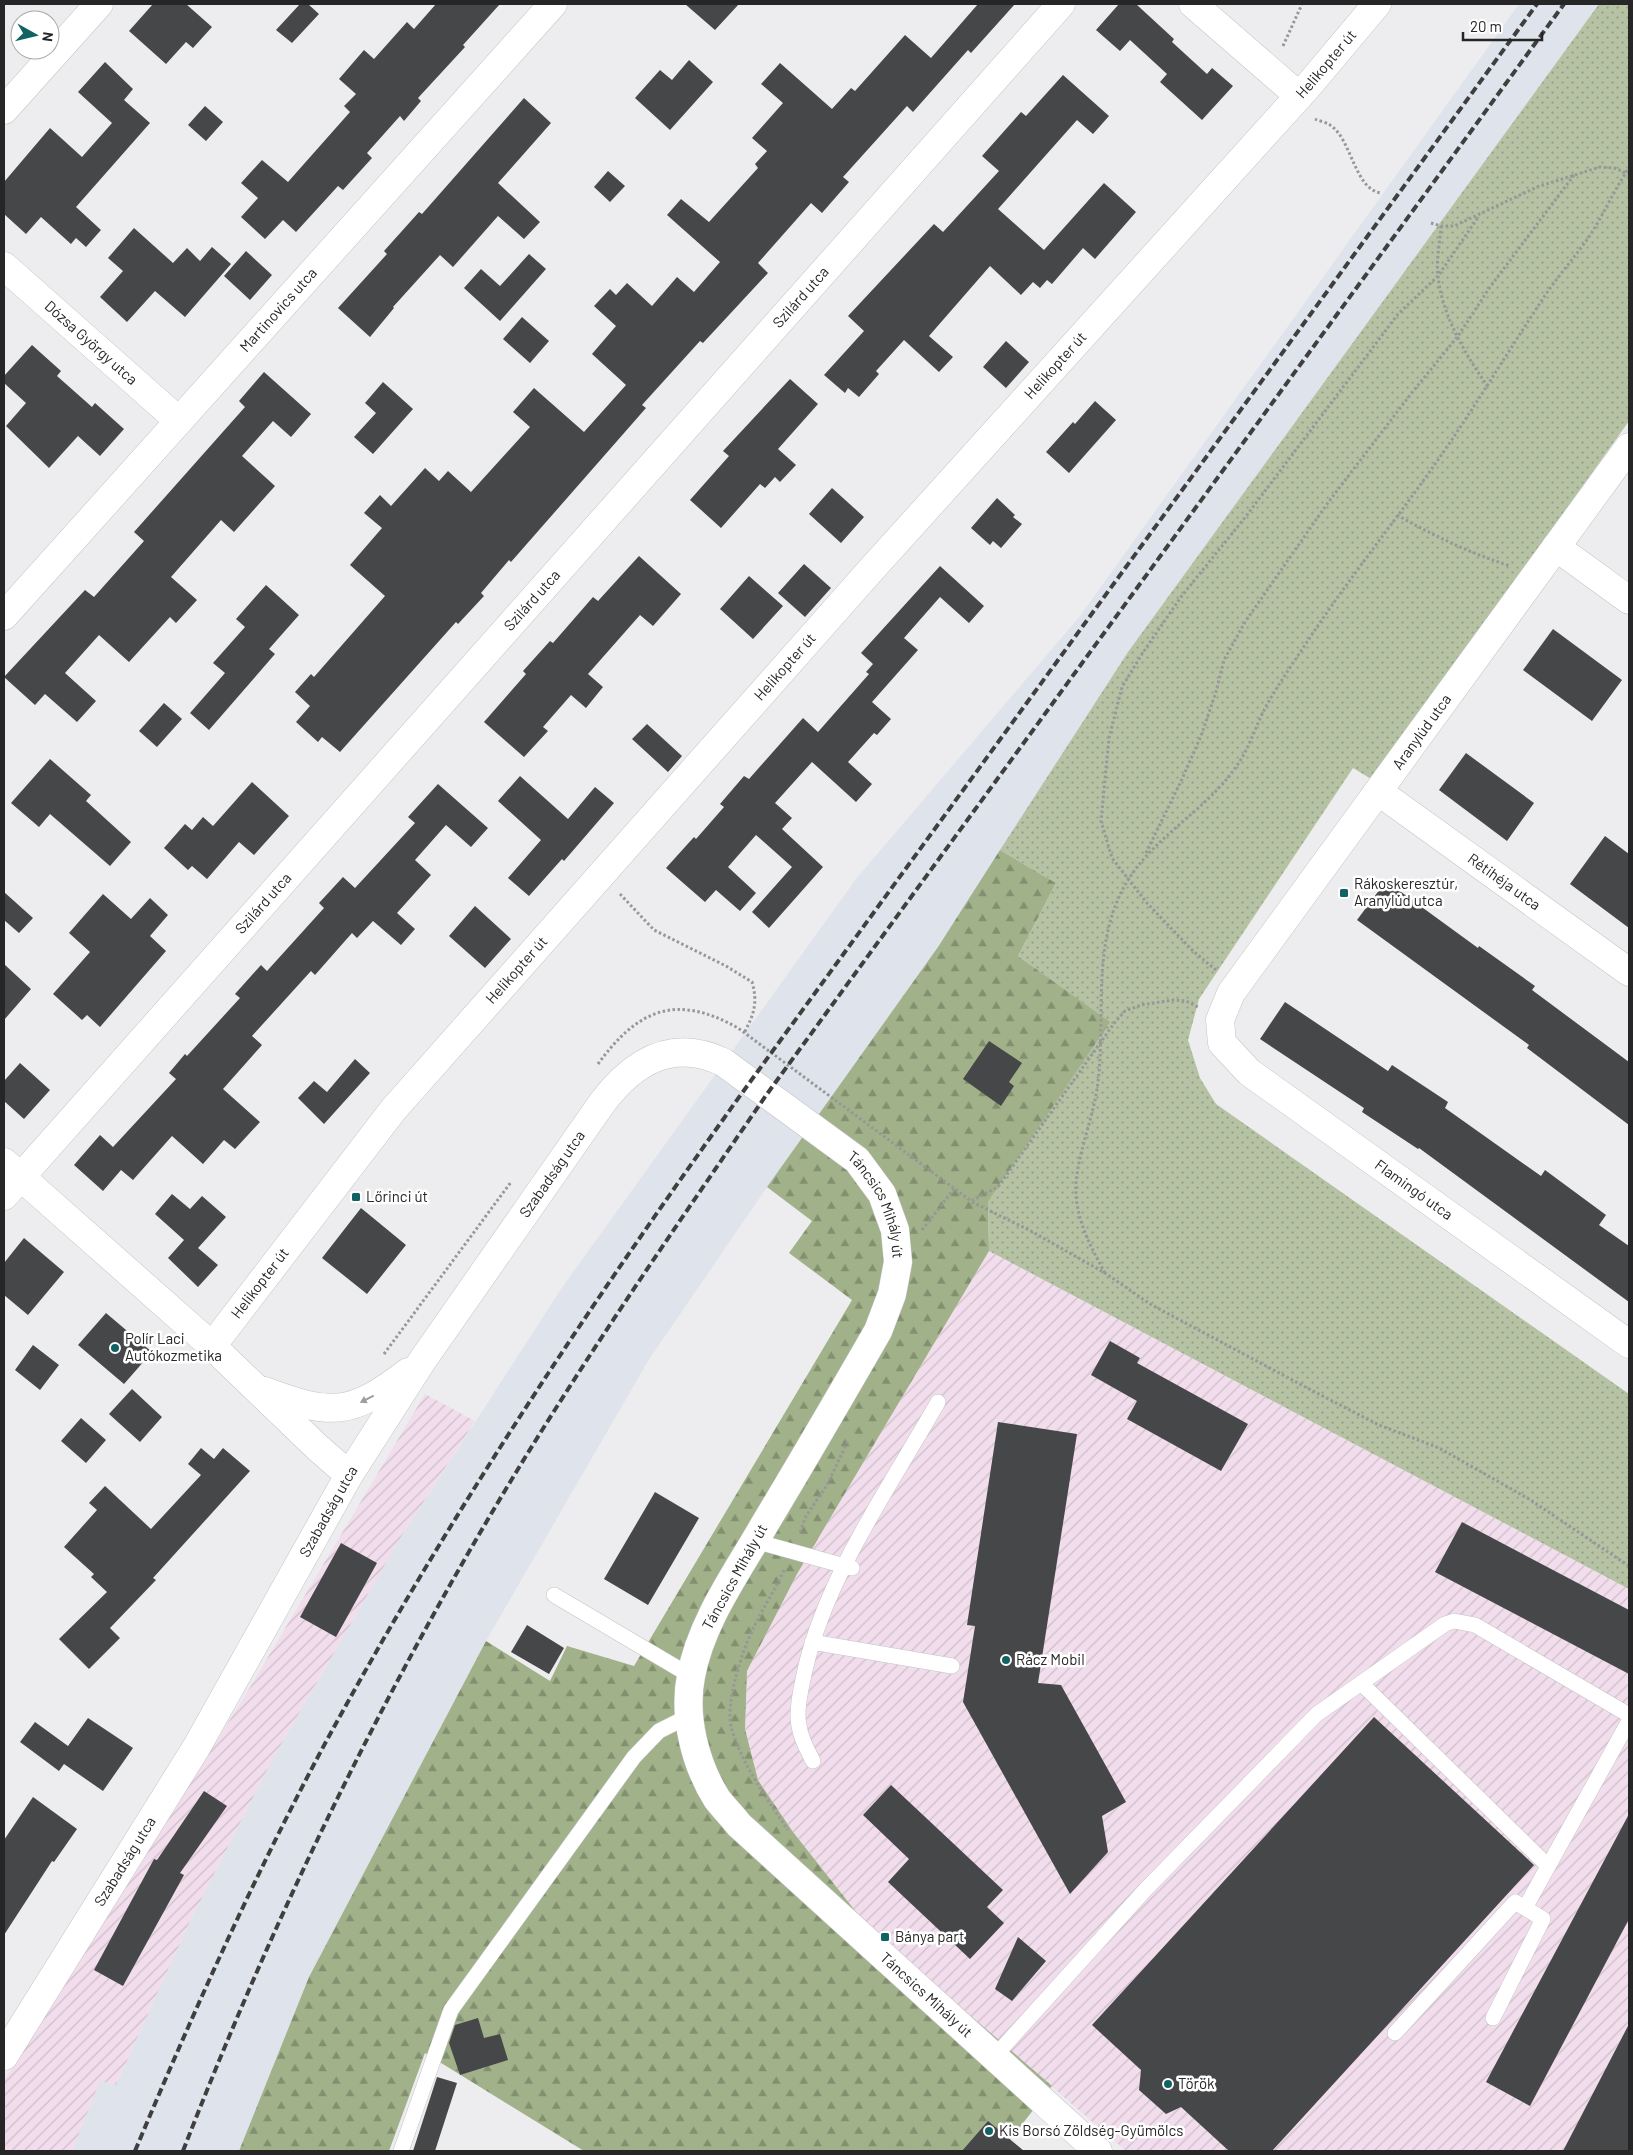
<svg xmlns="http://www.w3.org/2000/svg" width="1633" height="2155" font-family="Barlow,sans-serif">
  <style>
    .built { fill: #dfe3ec }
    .industrial { fill: url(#industrial-furrows) }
    .grass { fill: url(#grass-dots) }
    .forest { fill: url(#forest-firs) }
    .building { fill: #464748 }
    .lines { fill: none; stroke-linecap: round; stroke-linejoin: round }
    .service-casing { stroke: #c3c4c5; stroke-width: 16 }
    .minor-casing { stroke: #c3c4c5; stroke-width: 29 }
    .tertiary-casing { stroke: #c3c4c5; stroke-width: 29 }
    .path { stroke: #979798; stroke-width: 3; stroke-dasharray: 2.5 2.5; stroke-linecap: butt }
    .service { stroke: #fff; stroke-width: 15 }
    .minor { stroke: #fff; stroke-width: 28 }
    .tertiary { stroke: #fff; stroke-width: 28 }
    .rail { stroke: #3f3f40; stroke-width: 4; stroke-dasharray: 8 4; stroke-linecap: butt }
    .oneway { fill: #9d9d9e }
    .poi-dot { fill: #116263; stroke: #fff; stroke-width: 2 }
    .labels { text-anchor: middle; stroke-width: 5; stroke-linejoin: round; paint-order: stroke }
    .street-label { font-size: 15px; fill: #262627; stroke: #fff }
    .poi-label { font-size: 15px; fill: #262627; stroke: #fff; text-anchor: start }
  </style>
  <defs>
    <pattern id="industrial-furrows" width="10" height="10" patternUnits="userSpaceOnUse" patternTransform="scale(1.25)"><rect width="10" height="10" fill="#f1ddec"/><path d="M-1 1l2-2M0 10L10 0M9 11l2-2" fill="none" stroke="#cebeca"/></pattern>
    <pattern id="grass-dots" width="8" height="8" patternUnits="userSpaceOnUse" patternTransform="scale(1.25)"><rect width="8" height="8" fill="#b5c2a3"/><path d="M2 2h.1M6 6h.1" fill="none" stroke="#939d85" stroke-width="1.8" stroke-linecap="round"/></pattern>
    <pattern id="forest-firs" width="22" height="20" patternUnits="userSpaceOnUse" patternTransform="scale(1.25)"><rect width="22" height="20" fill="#a1b189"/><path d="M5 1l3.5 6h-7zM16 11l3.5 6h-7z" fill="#839070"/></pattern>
  </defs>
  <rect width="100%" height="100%" fill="#ededef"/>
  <path class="built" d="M 1519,4 L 1599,4 L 1128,652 L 938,947 L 767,1187 L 648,1361 L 486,1641 L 309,1977 L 239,2151 L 72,2151 L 100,2080 L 116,2085 L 190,1921 L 272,1760 L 401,1537 L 561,1289 L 856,879 L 1080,616 Z"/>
  <path class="industrial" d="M 989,1251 L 1629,1589 L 1629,2151 L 1126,2151 L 868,1927 L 793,1832 L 758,1780 L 745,1729 L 747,1671 L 797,1574 Z
    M 425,1394 L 475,1421 L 401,1537 L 272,1760 L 190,1921 L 116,2085 L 100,2081 L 72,2151 L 4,2151 L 4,2081 L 249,1689 Z"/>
  <path class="grass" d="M 1599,4 L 1629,4 L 1629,421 L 1373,780 L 1353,768 L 1199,999 L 1188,1040 L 1200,1078 L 1216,1104 L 1629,1394 L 1629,1589 L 989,1251 L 988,1202 L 1109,1022 L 1018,956 L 1056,883 L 1000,850 L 1128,652 Z"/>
  <path class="forest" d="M 1000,850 L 1056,883 L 1018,956 L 1110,1022 L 988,1202 L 989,1251 L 797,1574 L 747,1671 L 745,1729 L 758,1780 L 793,1832 L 868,1927 L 1052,2086 L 1001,2151 L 584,2151 L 425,2053 L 389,2151 L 239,2151 L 309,1977 L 486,1641 L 550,1681 L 567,1646 L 634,1666 L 852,1300 L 789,1253 L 812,1221 L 767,1187 L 938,947 Z"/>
  <path class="building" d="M 153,4 L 186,4 L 212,27 L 193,48 L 186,42 L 166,64 L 129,31 Z
    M 300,4 L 308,4 L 319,14 L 292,43 L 276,30 Z
    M 436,4 L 500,4 L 463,45 L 465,47 L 418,98 L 421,101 L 404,121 L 400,116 L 367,153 L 372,158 L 343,190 L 338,186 L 296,232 L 283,220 L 265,239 L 241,217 L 258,198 L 241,183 L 262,160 L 288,182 L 350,112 L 344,106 L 356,94 L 339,79 L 364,50 L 374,59 L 407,22 L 414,29 Z
    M 685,4 L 739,4 L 715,30 Z
    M 978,4 L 1015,4 L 971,53 L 968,50 L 913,112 L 907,106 L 843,177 L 849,182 L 822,213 L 811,203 L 758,263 L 768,273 L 703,343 L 700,341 L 642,405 L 646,408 L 511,562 L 509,560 L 481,593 L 484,596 L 458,624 L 456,622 L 340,752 L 322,737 L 318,742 L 296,722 L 310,706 L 295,692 L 311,674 L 314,677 L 385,596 L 350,565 L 382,528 L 364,513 L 380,495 L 391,506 L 425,468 L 439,481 L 448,471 L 471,492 L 530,427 L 513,412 L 534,388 L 584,432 L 626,385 L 592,354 L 616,326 L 594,306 L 610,289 L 616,295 L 627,283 L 652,306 L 677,277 L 694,292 L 720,262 L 667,215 L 681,199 L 709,222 L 758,168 L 755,164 L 767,151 L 752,138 L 783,103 L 761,84 L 780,63 L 832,109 L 851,88 L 855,91 L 905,35 L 931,58 Z
    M 1119,4 L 1136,4 L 1174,39 L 1172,42 L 1207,74 L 1212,68 L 1233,86 L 1202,120 L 1160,82 L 1167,74 L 1130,40 L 1120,51 L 1096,30 Z
    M 689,60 L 713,82 L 670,130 L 635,98 L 660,70 L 672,80 Z
    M 105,62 L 133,89 L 124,100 L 150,123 L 76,207 L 101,230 L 86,247 L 76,238 L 71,244 L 41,217 L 26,234 L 4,214 L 4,182 L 50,128 L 82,157 L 112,123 L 78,92 Z
    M 1063,75 L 1109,116 L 1093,134 L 1077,120 L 998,209 L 1044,250 L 1104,183 L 1136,212 L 1095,259 L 1083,248 L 1052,284 L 1047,280 L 1040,288 L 1033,282 L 1021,295 L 990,266 L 929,336 L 953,357 L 939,372 L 904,340 L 876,371 L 879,374 L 859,397 L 848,388 L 845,393 L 824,375 L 864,331 L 848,316 L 934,224 L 943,232 L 999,171 L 982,156 L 1021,112 L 1026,116 Z
    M 524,98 L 551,123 L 498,183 L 540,222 L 524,239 L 498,216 L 453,267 L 440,255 L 393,307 L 394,308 L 370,337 L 338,308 L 387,254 L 384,251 L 419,212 L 422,214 Z
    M 205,106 L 223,122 L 206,141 L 188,125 Z
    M 608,171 L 625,186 L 610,202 L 594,187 Z
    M 134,228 L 173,263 L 187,248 L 200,261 L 212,247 L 231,264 L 185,317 L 155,291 L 127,322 L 100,297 L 123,271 L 108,258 Z
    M 246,251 L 272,275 L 250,300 L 224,276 Z
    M 529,254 L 546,269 L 500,321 L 464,288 L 481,269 L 500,286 Z
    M 522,317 L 549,341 L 530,363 L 503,339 Z
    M 1006,341 L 1029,362 L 1006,388 L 983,367 Z
    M 32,345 L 61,371 L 57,376 L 92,407 L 95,403 L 124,429 L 100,456 L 78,436 L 49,468 L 6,426 L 26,403 L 4,383 L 4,376 Z
    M 264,372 L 311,414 L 291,437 L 273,421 L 242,456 L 275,486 L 234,532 L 221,520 L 171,577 L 197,600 L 176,623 L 170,617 L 129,662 L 99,635 L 65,673 L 96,701 L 77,722 L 45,694 L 35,705 L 4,677 L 85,590 L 94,597 L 144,541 L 134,532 L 245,407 L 239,401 Z
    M 790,379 L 818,404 L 778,449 L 796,465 L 780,482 L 775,477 L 765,488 L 760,484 L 721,528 L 690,500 L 729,456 L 723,451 Z
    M 383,382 L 413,409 L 373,454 L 354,437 L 376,413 L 365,403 Z
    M 1095,401 L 1116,420 L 1069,473 L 1046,452 L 1073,422 L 1075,424 Z
    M 832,488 L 864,517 L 841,543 L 809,514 Z
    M 997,498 L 1015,515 L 1013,517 L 1022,524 L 1001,548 L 993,541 L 990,545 L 971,528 Z
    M 639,556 L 681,594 L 653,626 L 640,615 L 588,674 L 603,687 L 586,708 L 571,695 L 543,727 L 548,731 L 524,757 L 484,722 L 526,674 L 523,671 L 550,641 L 553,643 L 593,597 L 598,601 Z
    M 804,564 L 831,588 L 805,617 L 778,593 Z
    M 940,566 L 984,606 L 969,623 L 940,597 L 904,638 L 918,650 L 872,702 L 891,719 L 877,735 L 874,733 L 848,762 L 872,784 L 856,802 L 812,762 L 775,803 L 792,818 L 782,829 L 823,867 L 769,928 L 752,912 L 792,867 L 756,835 L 728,867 L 756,893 L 740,911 L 716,890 L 705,902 L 666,868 L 694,837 L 696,839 L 724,807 L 720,804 L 744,776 L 749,779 L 803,718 L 818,732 L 869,674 L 866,672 L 873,664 L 861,653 Z
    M 749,576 L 783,606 L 753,639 L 720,609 Z
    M 266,585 L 299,615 L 269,649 L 275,654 L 209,730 L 190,713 L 225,673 L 213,663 L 245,627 L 236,619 Z
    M 1553,629 L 1622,680 L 1592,721 L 1523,670 Z
    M 164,703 L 182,719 L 157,747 L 139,731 Z
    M 647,724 L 682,756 L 668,772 L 632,739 Z
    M 1466,753 L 1534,803 L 1507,841 L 1439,790 Z
    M 50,759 L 91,795 L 86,801 L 131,842 L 110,866 L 50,814 L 39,827 L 11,803 Z
    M 520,776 L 568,819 L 595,787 L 614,803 L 564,861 L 562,859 L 529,896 L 508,878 L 541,840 L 498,801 Z
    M 252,782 L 289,816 L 254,855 L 239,842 L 207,879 L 192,866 L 188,870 L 164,848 L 185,824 L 192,830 L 203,817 L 213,826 Z
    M 438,784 L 488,828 L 471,847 L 446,825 L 415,860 L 431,875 L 397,913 L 415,929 L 401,945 L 373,921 L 357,938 L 352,933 L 315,975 L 311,971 L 252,1036 L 262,1045 L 223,1089 L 260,1122 L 235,1149 L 224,1140 L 203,1164 L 172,1136 L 133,1180 L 121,1170 L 103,1191 L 74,1165 L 100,1135 L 113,1147 L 176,1079 L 169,1073 L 185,1054 L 187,1056 L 240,998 L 235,994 L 261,965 L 267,971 L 324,908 L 319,903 L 343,877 L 355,888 L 415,823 L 408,817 Z
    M 1605,836 L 1629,854 L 1629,928 L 1570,884 Z
    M 1386,881 L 1478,948 L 1479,946 L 1535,986 L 1532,990 L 1629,1062 L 1629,1125 L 1527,1048 L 1529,1045 L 1357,920 Z
    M 4,892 L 33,918 L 19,933 L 4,920 Z
    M 103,894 L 131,919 L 150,898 L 168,915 L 150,936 L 166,951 L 100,1027 L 87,1015 L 82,1020 L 53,994 L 90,952 L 69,933 Z
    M 475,906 L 511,939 L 485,968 L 449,936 Z
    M 4,964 L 31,989 L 4,1020 Z
    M 1285,1002 L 1388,1071 L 1392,1065 L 1448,1102 L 1445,1108 L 1541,1176 L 1545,1170 L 1606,1215 L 1599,1225 L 1629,1246 L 1629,1302 L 1419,1148 L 1418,1149 L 1362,1112 L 1364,1108 L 1260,1039 Z
    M 989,1041 L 1022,1063 L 1009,1082 L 1014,1086 L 1001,1106 L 963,1079 Z
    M 355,1059 L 370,1073 L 324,1124 L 298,1098 L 314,1081 L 327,1092 Z
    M 20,1063 L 50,1090 L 24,1119 L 4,1101 L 4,1081 Z
    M 172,1194 L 190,1209 L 202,1196 L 226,1217 L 198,1248 L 218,1265 L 198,1287 L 168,1258 L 184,1240 L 155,1214 Z
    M 361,1208 L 406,1245 L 367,1294 L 322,1258 Z
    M 24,1238 L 64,1272 L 28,1315 L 4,1295 L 4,1263 Z
    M 106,1313 L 152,1352 L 124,1384 L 78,1345 Z
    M 1110,1341 L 1140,1358 L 1137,1363 L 1248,1424 L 1221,1471 L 1127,1419 L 1137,1401 L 1091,1375 Z
    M 33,1345 L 59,1365 L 40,1390 L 15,1370 Z
    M 132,1389 L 162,1417 L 140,1442 L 109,1414 Z
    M 81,1418 L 106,1440 L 86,1463 L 61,1441 Z
    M 998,1422 L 1077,1434 L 1038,1683 L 1061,1685 L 1126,1802 L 1102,1816 L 1108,1852 L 1070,1894 L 963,1702 L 975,1626 L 967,1625 Z
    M 201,1448 L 214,1459 L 223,1448 L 250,1471 L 153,1578 L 156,1580 L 110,1628 L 120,1638 L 89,1669 L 59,1639 L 107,1592 L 91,1577 L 94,1574 L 64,1547 L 97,1510 L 89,1503 L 105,1486 L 151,1529 L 201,1475 L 188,1464 Z
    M 655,1492 L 699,1518 L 648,1605 L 604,1579 Z
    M 1462,1522 L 1629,1610 L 1629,1674 L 1435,1572 Z
    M 341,1543 L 377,1563 L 336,1637 L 300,1617 Z
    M 527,1625 L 564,1648 L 549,1674 L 511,1652 Z
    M 1374,1717 L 1534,1865 L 1272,2151 L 1229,2151 L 1181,2107 L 1166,2114 L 1139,2090 L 1141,2070 L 1092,2025 Z
    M 88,1718 L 133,1748 L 103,1791 L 64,1764 L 59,1771 L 20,1742 L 35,1722 L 68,1746 Z
    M 891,1785 L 1003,1890 L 987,1907 L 1004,1923 L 970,1959 L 888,1882 L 909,1859 L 863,1815 Z
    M 204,1791 L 227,1806 L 180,1873 L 184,1875 L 123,1986 L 94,1970 L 154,1859 L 157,1860 Z
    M 33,1797 L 77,1829 L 54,1862 L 52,1861 L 4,1935 L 4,1840 Z
    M 1629,1814 L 1629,1919 L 1530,2106 L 1486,2082 Z
    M 1018,1937 L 1046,1961 L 1012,2001 L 995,1989 Z
    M 478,2018 L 484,2038 L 500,2034 L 508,2060 L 460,2075 L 449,2043 L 455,2025 Z
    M 1629,2024 L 1629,2151 L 1563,2151 Z
    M 437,2077 L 457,2083 L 435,2151 L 413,2151 Z
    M 988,2121 L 1024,2151 L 962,2151 Z"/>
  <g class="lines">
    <defs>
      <path id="service" d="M 755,1541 L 852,1568
        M 554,1595 L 691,1676
        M 812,1642 L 952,1666
        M 1361,1683 L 1548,1866
        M 813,1761 C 805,1746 798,1732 798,1715 C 798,1699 802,1685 805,1670 C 826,1577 891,1485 938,1402
        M 1493,2018 L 1543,1919 L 1525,1908 L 1629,1721
        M 1395,2033 L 1515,1902 L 1525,1908
        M 994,2057 L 1146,1889 L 1317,1714 L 1445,1624 L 1454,1621 L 1475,1625 L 1629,1715
        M 401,2151 L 451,2010 L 634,1757 L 659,1731 L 689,1716"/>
      <g id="minor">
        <path d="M 1193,4 L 1299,96"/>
        <path d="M 4,110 L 99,4"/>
        <path id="s1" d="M 4,266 L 179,421"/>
        <path id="s2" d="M 1629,447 L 1231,993 L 1220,1020 L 1222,1043 L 1249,1072 L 1629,1344"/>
        <path d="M 1556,547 L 1629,600"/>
        <path id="s3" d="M 4,616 L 553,4"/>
        <path id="s4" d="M 1379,792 L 1629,972"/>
        <path id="s5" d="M 4,1196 L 1061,4"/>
      </g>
      <g id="tertiary">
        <path d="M 4,1162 L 212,1346 L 317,1447 L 349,1475"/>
        <path id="s6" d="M 212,1346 L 393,1110 L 870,571 L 1309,85 L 1377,4"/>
        <path d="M 265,1391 C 331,1416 351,1416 408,1372"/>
        <path id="s7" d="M 4,2056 L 196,1748 L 349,1475 L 422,1361 L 602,1103 C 633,1062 672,1038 723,1062 L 857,1160 L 882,1194 L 895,1230 L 898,1262 L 892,1294 L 878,1331 C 840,1397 802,1462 763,1527 C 736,1574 701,1622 691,1676 C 683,1716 695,1764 717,1799 C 724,1808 732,1816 739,1825 L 1098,2151"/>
      </g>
    </defs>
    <use href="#service" class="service-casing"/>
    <use href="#minor" class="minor-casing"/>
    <use href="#tertiary" class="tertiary-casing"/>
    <path class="path" d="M 1283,46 L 1302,4
      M 1315,119 C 1319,121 1326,122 1330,125 C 1352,139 1354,189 1381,193
      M 1431,223 L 1441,226 L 1454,226 L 1537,187 L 1600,167 L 1614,168 L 1629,174
      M 1441,226 C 1440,242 1436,260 1438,276 C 1442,316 1466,355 1488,387
      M 1397,515 C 1434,536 1470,553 1510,566
      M 1146,853 L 1182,779 L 1201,736 L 1216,692 L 1224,660 L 1245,622 L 1327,504 L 1410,395 L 1458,336 L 1490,287 L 1574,175
      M 620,894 L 654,930 L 726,966 L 752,982 C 758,1002 754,1015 744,1033
      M 1216,970 L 1193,951 L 1146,902 L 1112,858 L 1101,821 L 1109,738 L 1122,687 L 1142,654 L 1181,597 L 1247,515 L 1398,314 L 1438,276 L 1479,216
      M 598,1064 C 638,1009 676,993 738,1028 L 971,1201 L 998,1187 L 1115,1022 L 1125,1011 L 1141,1005 L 1173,1000 L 1186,1001 L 1198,1007
      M 972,1202 L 1029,1230 L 1105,1273 L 1150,1304 L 1311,1390 L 1379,1425 L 1439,1448 L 1529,1499 L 1629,1566
      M 922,1230 L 954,1189
      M 1105,1273 C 1090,1246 1074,1216 1076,1183 C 1079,1149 1094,1116 1098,1082 C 1105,1023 1094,960 1116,904 C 1141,840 1202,818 1238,764 C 1251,745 1257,721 1269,701 C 1282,679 1297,657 1311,636 C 1348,580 1389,529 1428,474 C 1469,417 1505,356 1544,297 C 1560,273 1579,253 1594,229 C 1606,209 1616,187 1629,168
      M 384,1354 L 511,1182
      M 800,1532 L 806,1516 L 827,1485 L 848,1441
      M 784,1570 C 775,1590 763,1608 754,1627 C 742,1650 724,1706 732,1730 C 743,1766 767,1799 788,1830"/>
    <use href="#service" class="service"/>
    <use href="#minor" class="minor"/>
    <use href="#tertiary" class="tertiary"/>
    <path class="rail" d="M 135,2151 C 192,2015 252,1881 321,1751 C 447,1517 595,1297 750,1082 L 1537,4
      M 183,2151 C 274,1916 384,1690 515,1474 C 594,1344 681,1219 767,1094 L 1564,4"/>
  </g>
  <defs><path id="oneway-solid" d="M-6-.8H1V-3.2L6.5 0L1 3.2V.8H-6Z" transform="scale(1.25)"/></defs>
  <use class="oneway" href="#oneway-solid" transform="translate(367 1399) rotate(153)"/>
  <g class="poi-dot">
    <rect x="1339" y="888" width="10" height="10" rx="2.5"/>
    <rect x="351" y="1192" width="10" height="10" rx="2.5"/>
    <circle cx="115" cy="1348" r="5"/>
    <circle cx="1006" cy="1660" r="5"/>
    <rect x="880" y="1932" width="10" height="10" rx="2.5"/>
    <circle cx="1168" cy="2084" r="5"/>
    <circle cx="989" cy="2131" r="5"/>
  </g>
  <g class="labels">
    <g class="street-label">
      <text dy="5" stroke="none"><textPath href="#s6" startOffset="1699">Helikopter út</textPath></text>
      <text dy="5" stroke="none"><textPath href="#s5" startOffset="1201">Szilárd utca</textPath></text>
      <text dy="5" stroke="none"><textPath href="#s3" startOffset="411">Martinovics utca</textPath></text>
      <text dy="5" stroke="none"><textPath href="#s1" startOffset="116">Dózsa György utca</textPath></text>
      <text dy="5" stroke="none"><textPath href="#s6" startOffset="1294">Helikopter út</textPath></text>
      <text dy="5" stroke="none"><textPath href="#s5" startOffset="796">Szilárd utca</textPath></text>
      <text dy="5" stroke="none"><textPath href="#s6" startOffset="889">Helikopter út</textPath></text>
      <text transform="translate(1422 732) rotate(-54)" y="5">Aranylúd utca</text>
      <text dy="5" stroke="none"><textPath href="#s4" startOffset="154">Rétihéja utca</textPath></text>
      <text dy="5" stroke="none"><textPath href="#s5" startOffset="391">Szilárd utca</textPath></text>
      <text dy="5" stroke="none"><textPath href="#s6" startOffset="484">Helikopter út</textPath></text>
      <text dy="5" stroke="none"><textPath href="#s7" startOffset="1039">Szabadság utca</textPath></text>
      <text dy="5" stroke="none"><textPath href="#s2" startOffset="970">Flamingó utca</textPath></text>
      <text dy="5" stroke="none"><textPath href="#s7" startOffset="1482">Táncsics Mihály út</textPath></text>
      <text dy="5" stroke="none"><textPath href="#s6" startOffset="79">Helikopter út</textPath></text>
      <text dy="5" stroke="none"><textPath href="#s7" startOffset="634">Szabadság utca</textPath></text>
      <text transform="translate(735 1577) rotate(-61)" y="5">Táncsics Mihály út</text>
      <text dy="5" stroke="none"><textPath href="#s7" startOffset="229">Szabadság utca</textPath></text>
      <text dy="5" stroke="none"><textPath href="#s7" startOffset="2426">Táncsics Mihály út</textPath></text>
    </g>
    <g class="poi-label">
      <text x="1354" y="889">Rákoskeresztúr,<tspan x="1354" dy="17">Aranylúd utca</tspan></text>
      <text x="366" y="1202">Lőrinci út</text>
      <text x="125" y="1344">Polír Laci<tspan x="125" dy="17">Autókozmetika</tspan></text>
      <text x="1016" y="1665">Rácz Mobil</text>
      <text x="895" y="1942">Bánya part</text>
      <text x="1178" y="2089">Török</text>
      <text x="999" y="2136">Kis Borsó Zöldség-Gyümölcs</text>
    </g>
  </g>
  <rect width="1633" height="2155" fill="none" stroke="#262627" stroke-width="10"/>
  <g transform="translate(35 35) rotate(98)"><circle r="24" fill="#ffffff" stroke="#a8a8a9"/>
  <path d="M0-4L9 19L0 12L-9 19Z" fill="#116263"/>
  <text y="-8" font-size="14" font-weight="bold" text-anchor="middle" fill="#262627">N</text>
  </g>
  <path d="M1463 32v8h79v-8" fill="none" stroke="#262627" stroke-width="2.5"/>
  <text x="1470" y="32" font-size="15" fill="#262627" stroke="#ffffff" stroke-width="4" paint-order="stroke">20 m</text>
</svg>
